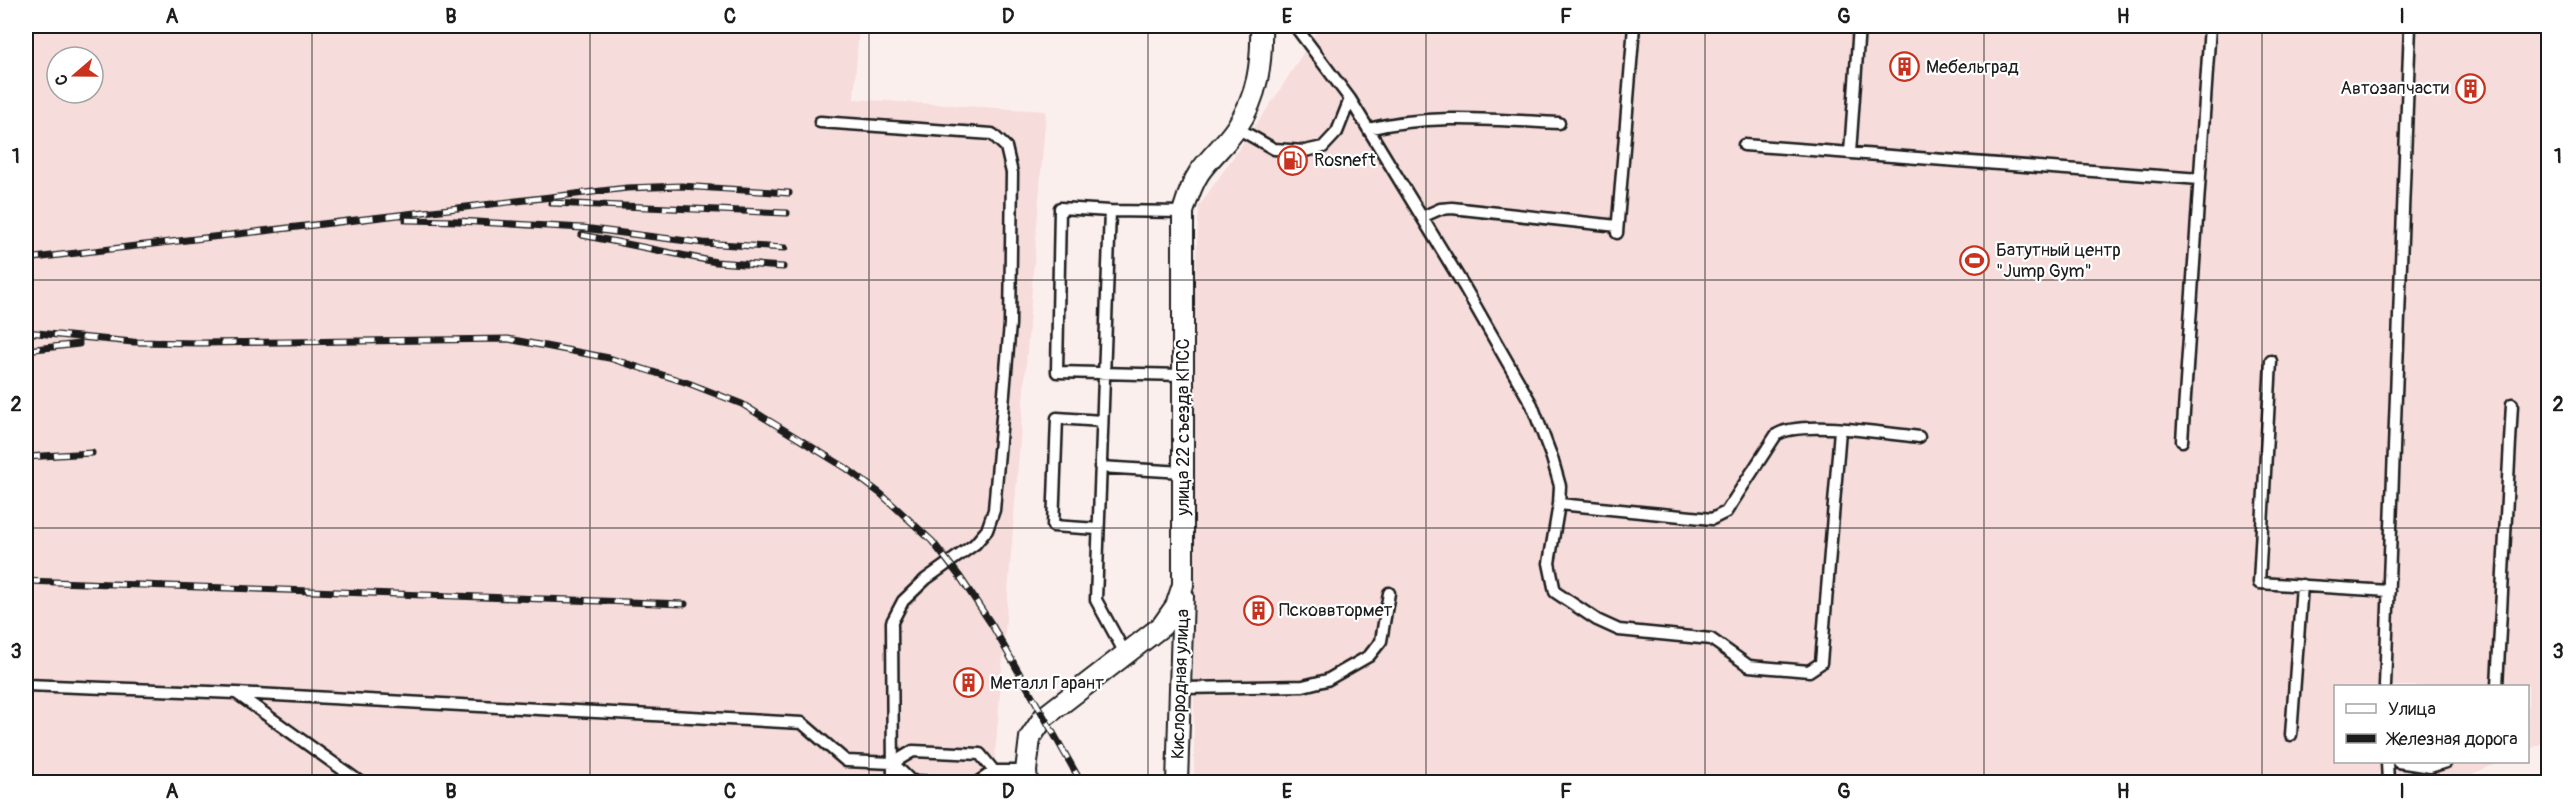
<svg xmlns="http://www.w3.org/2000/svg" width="2574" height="808" font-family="Pangolin,sans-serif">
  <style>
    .built { fill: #f6dcda; fill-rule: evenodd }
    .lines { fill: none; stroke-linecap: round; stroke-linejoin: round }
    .lane-casing { stroke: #1c1c1c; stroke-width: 15 }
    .street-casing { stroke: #1c1c1c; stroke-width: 24 }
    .lane { stroke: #fff; stroke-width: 10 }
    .street { stroke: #fff; stroke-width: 20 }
    .rail-casing { stroke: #1c1c1c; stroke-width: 7 }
    .rail { stroke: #fff; stroke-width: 4.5; stroke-dasharray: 14; stroke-linecap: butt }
    .grid { fill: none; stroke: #1c1c1c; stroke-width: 1.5; stroke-opacity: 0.55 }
    .labels { text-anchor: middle; stroke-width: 4.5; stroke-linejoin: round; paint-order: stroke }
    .poi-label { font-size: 18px; fill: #1c1c1c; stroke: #fff; text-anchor: start }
    .street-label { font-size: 18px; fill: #1c1c1c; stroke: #fff }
    .neatline { fill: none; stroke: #1c1c1c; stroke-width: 2 }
    .grid-label { font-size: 20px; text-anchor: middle; font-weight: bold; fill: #1c1c1c }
  </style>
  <rect width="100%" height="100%" fill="#fbefee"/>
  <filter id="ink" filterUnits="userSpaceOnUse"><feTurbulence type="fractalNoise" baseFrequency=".0167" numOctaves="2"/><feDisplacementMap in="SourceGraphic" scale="12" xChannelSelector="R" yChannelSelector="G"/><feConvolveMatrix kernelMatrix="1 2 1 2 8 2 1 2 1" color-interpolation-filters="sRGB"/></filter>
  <g filter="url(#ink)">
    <path class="built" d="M 26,26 L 859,26 L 854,99 L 1046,111 L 993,782 L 26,782 ZM 57,57 L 93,57 L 93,93 L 57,93 Z
      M 1320,26 L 2449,26 L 2548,33 L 2548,745 L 2540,744 L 2528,750 L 2528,686 L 2336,686 L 2336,762 L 2501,762 L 2452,782 L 1194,782 L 1193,315 L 1199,206 L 1278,93 Z"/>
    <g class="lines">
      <defs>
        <path id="lane" d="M 1350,99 L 1465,288 L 1532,405 L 1552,458 L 1560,486 L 1559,504 L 1549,563 L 1555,592 L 1597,620 L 1619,630 L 1711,639 L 1749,666 L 1809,671 L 1821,663 L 1840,430
          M 820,122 L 992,134 L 1006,147 L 1012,173 L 1010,324 L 994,510 L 987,530 L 975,544 L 926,579 L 903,601 L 892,622 L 893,782
          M 1237,128 L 1274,149 L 1305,151 L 1323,147 L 1337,132 L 1350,99 L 1295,26
          M 1368,129 C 1431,113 1496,120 1559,123
          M 1744,145 L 2200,179
          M 1850,153 L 1859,26
          M 1110,211 L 1060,208 L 1057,372 L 1183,375
          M 1422,217 L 1440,209 L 1452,208 L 1617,226
          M 1617,233 L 1634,26
          M 2271,361 L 2259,583 L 2389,591
          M 2182,441 L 2210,26
          M 1100,467 L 1183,472
          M 1559,504 L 1712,519 L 1726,512 L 1776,435 C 1799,419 1888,434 1919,437
          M 1098,529 L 1053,526 L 1057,418 L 1102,421
          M 1126,655 L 1096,600 L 1110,211 L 1183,212
          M 26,685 L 236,693 L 802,723 L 846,761 L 893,763 L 913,751 L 980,754 L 994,771
          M 2385,686 L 2410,26
          M 2497,686 L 2512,404
          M 1181,688 L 1303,686 L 1327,680 L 1369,656 L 1381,641 L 1389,593
          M 236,693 L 360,782
          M 2291,735 L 2302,585
          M 2387,762 L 2388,782
          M 2398,762 L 2430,767 L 2446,762
          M 893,763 L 911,781 L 940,782
          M 978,782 L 994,771 L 1026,771"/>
        <path id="street" d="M 1027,782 L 1026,771 L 1030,738 L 1044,717 L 1162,626 L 1176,606 L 1183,585 L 1183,212 C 1187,199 1191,185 1199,173 C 1210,157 1226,144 1237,127 C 1258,96 1262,62 1261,26
          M 1177,782 L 1183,596"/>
      </defs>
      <use href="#lane" class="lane-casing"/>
      <use href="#street" class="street-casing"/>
      <use href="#lane" class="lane"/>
      <use href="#street" class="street"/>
      <defs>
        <path id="rail" d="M 551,203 L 787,213
          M 406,220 L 459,221 L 583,228 L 703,243 L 785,248
          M 582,235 L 716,262 L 783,267
          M 26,259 L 627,188 L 681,186 L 789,193
          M 26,332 L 133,342 L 201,343 L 508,339 L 609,358 L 688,383 L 742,404 L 846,468 L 881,494 L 932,541 L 960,577 L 992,625 L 1081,782
          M 26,350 L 79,344
          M 26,457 L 92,453
          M 26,581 L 685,604"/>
      </defs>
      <use href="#rail" class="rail-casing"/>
      <use href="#rail" class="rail"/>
    </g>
  </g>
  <path class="grid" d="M 312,26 L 312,782M 590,26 L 590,782M 869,26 L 869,782M 1148,26 L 1148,782M 1426,26 L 1426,782M 1705,26 L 1705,782M 1984,26 L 1984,782M 2262,26 L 2262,782M 26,280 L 2548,280M 26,528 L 2548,528"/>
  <defs>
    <symbol id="building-ring" viewBox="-11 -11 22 22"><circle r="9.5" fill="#fff" stroke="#c8321e" stroke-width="1.5"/><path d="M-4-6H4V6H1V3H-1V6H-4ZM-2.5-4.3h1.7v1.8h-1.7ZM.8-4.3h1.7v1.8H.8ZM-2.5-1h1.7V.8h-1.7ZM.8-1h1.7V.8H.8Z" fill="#c8321e"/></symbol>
    <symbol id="fuel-ring" viewBox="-11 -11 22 22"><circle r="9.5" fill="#fff" stroke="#c8321e" stroke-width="1.5"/><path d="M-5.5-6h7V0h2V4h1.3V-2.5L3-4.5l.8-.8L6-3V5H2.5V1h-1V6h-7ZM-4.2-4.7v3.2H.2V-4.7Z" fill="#c8321e"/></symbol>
    <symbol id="stadium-ring" viewBox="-11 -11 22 22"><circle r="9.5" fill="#fff" stroke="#c8321e" stroke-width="1.5"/><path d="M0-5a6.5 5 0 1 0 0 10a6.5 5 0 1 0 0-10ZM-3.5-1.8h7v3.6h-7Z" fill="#c8321e"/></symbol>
  </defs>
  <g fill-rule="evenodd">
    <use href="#building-ring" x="1888" y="50" width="33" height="33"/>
    <use href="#building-ring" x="2454" y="72" width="33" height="33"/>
    <use href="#fuel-ring" x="1276" y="144" width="33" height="33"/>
    <use href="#stadium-ring" x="1958" y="244" width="33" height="33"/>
    <use href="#building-ring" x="1242" y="594" width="33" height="33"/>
    <use href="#building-ring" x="952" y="666" width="33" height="33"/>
  </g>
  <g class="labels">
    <g class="poi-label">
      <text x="1926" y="73">Мебельград</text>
      <text x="2449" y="94" text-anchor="end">Автозапчасти</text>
      <text x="1314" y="166">Rosneft</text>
      <text x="1996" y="256">Батутный центр<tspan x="1996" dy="21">"Jump Gym"</tspan></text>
      <text x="1279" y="616">Псковвтормет</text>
      <text x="990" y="689">Металл Гарант</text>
    </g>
    <g class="street-label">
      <text transform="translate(1183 427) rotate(-90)" y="6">улица 22 съезда КПСС</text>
      <text transform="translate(1180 684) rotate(-88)" y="6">Кислородная улица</text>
    </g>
  </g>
  <rect width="2574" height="808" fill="none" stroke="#fff" stroke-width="66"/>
  <rect x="2334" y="685" width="195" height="78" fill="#ffffff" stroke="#a4a4a4" stroke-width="1.5"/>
  <rect x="2346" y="704" width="30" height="9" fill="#ffffff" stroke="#a4a4a4" stroke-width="1.5"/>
  <text x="2388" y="715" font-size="18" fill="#1c1c1c">Улица</text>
  <rect x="2346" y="734" width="30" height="9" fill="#1c1c1c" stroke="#a4a4a4" stroke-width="1.5"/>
  <text x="2388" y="745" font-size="18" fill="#1c1c1c">Железная дорога</text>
  <g transform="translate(75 75) rotate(250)"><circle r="28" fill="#ffffff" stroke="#a4a4a4" stroke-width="1.5"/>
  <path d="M0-4.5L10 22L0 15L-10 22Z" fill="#c8321e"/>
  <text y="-9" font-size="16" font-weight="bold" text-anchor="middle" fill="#1c1c1c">С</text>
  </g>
  <rect x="33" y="33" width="2508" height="742" class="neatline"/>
  <g class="grid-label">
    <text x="172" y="23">A</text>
    <text x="451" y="23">B</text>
    <text x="730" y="23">C</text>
    <text x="1008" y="23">D</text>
    <text x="1287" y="23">E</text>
    <text x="1566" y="23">F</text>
    <text x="1844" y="23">G</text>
    <text x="2123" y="23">H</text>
    <text x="2402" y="23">I</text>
    <text x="16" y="163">1</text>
    <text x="2558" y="163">1</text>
    <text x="16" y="411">2</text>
    <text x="2558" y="411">2</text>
    <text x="16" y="658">3</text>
    <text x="2558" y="658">3</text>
    <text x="172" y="798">A</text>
    <text x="451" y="798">B</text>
    <text x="730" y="798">C</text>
    <text x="1008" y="798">D</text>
    <text x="1287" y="798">E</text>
    <text x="1566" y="798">F</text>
    <text x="1844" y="798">G</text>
    <text x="2123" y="798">H</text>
    <text x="2402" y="798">I</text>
  </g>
</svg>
